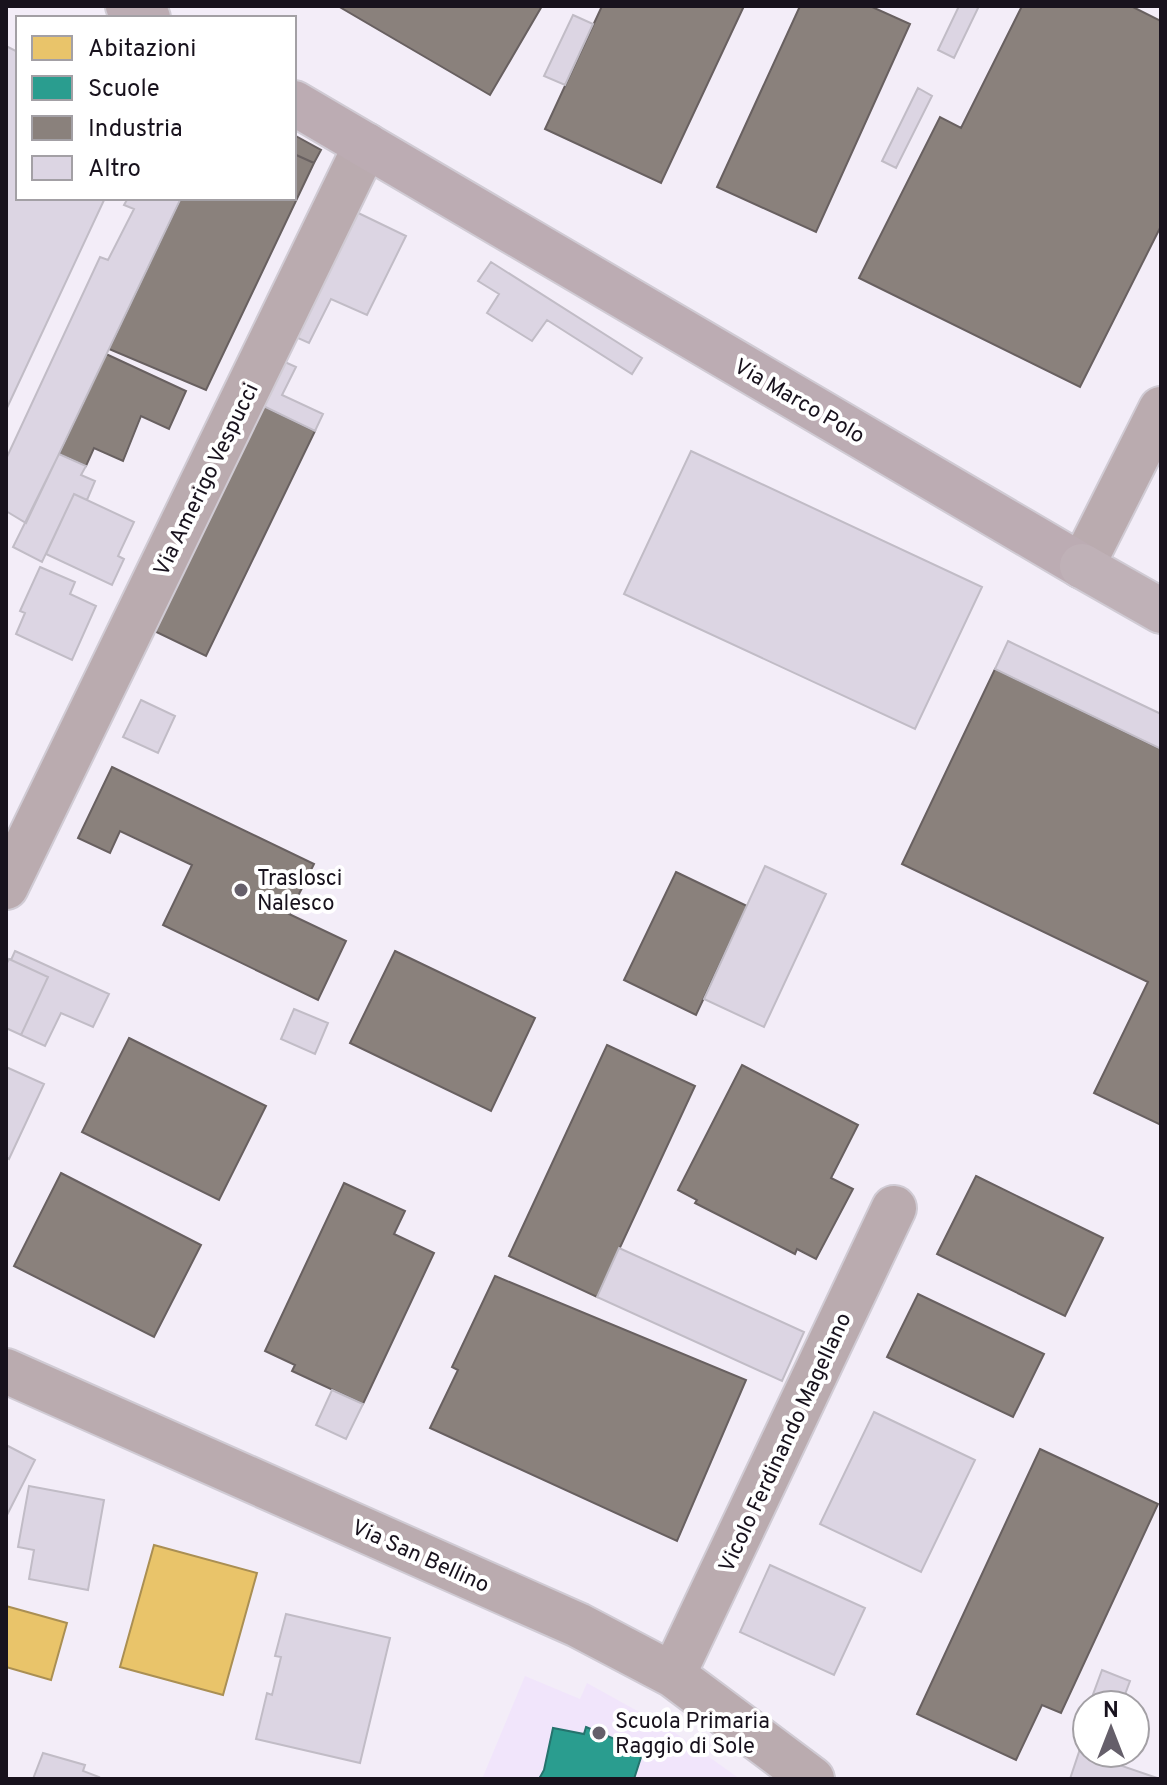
<svg xmlns="http://www.w3.org/2000/svg" width="1167" height="1785" font-family="Overpass,sans-serif">
  <style>
    .built { fill: #f1e5fb }
    .homes { fill: #e9c46a; stroke: #aa8f53; stroke-width: 2 }
    .schools { fill: #2a9d8f; stroke: #25736d; stroke-width: 2 }
    .industry { fill: #8a817c; stroke: #686060; stroke-width: 2 }
    .building { fill: #dcd5e3; stroke: #c1bcc6; stroke-width: 2 }
    .lines { fill: none; stroke-linecap: round; stroke-linejoin: round }
    .minor-casing { stroke: #d0cbd4; stroke-width: 48 }
    .major-casing { stroke: #d0cbd4; stroke-width: 48 }
    .highway-casing { stroke: #d0cbd4; stroke-width: 48 }
    .minor { stroke: #baabaf; stroke-width: 44 }
    .major { stroke: #bcacb3; stroke-width: 44 }
    .highway { stroke: #bfb1b7; stroke-width: 44 }
    .poi-dot { fill: #655f6a; stroke: #fff; stroke-width: 3 }
    .labels { text-anchor: middle; stroke-width: 8; stroke-linejoin: round; paint-order: stroke }
    .street-label { font-size: 22px; fill: #18121d; stroke: #fff }
    .poi-label { font-size: 22px; fill: #18121d; stroke: #fff; text-anchor: start }
  </style>
  <rect width="100%" height="100%" fill="#f3edf8"/>
  <path class="built" d="M 525,1676 L 580,1699 L 587,1683 L 670,1729 L 740,1779 L 482,1779 Z"/>
  <path class="homes" d="M 154,1545 L 257,1573 L 223,1695 L 120,1667 Z
    M 6,1606 L 67,1623 L 51,1680 L 6,1667 Z"/>
  <path class="schools" d="M 586,1727 L 643,1751 L 634,1779 L 539,1779 L 544,1770 L 553,1728 L 584,1734 Z"/>
  <path class="industry" d="M 338,6 L 542,6 L 490,95 Z
    M 602,6 L 744,6 L 661,183 L 545,129 Z
    M 800,6 L 870,6 L 910,24 L 816,232 L 717,187 Z
    M 1022,6 L 1131,6 L 1161,21 L 1161,226 L 1080,387 L 859,278 L 940,117 L 961,128 Z
    M 294,135 L 321,150 L 314,163 L 294,154 Z
    M 294,154 L 314,163 L 206,390 L 109,349 L 181,198 L 294,198 Z
    M 106,354 L 186,391 L 169,429 L 141,416 L 123,461 L 94,448 L 86,466 L 59,454 Z
    M 255,402 L 315,431 L 206,656 L 146,627 Z
    M 995,669 L 1161,749 L 1161,1125 L 1094,1093 L 1148,982 L 902,864 Z
    M 112,767 L 314,864 L 289,914 L 346,941 L 318,1000 L 163,925 L 192,865 L 120,831 L 110,853 L 78,838 Z
    M 676,872 L 747,906 L 696,1015 L 624,980 Z
    M 395,951 L 535,1018 L 491,1111 L 350,1043 Z
    M 129,1038 L 266,1106 L 219,1200 L 82,1132 Z
    M 607,1045 L 695,1086 L 597,1297 L 509,1256 Z
    M 742,1065 L 858,1125 L 831,1178 L 853,1189 L 816,1259 L 797,1249 L 795,1254 L 695,1203 L 697,1200 L 678,1190 Z
    M 61,1173 L 201,1245 L 154,1337 L 14,1266 Z
    M 976,1176 L 1103,1238 L 1065,1316 L 937,1254 Z
    M 344,1183 L 405,1211 L 394,1234 L 434,1253 L 363,1404 L 292,1371 L 295,1365 L 265,1351 Z
    M 495,1276 L 746,1380 L 677,1541 L 430,1428 L 458,1370 L 452,1367 Z
    M 918,1294 L 1044,1354 L 1013,1417 L 887,1357 Z
    M 1040,1449 L 1158,1504 L 1061,1713 L 1042,1705 L 1016,1760 L 917,1714 Z"/>
  <path class="building" d="M 959,6 L 979,6 L 954,58 L 938,50 Z
    M 573,15 L 593,24 L 565,85 L 544,76 Z
    M 6,46 L 18,52 L 18,198 L 105,198 L 6,410 Z
    M 918,88 L 932,96 L 896,168 L 882,161 Z
    M 128,198 L 181,198 L 26,523 L 6,511 L 6,459 L 100,257 L 108,260 L 134,209 L 124,205 Z
    M 350,209 L 406,236 L 367,315 L 331,299 L 309,343 L 289,334 Z
    M 491,262 L 642,358 L 632,374 L 547,320 L 532,341 L 487,313 L 499,294 L 478,281 Z
    M 276,358 L 296,367 L 282,395 L 323,414 L 315,431 L 255,402 Z
    M 691,451 L 982,587 L 915,729 L 624,594 Z
    M 59,454 L 86,466 L 81,475 L 95,481 L 87,500 L 74,494 L 42,562 L 13,547 Z
    M 74,494 L 134,522 L 118,556 L 124,559 L 112,585 L 46,554 Z
    M 40,567 L 75,582 L 70,594 L 96,606 L 72,660 L 16,634 L 25,613 L 20,611 Z
    M 1008,641 L 1161,714 L 1161,749 L 995,669 Z
    M 141,700 L 175,716 L 158,753 L 123,737 Z
    M 765,866 L 826,894 L 764,1027 L 704,999 Z
    M 15,951 L 109,994 L 93,1027 L 61,1013 L 45,1046 L 21,1035 L 48,977 L 11,960 Z
    M 9,959 L 48,977 L 21,1035 L 6,1028 L 6,965 Z
    M 294,1009 L 328,1023 L 315,1054 L 281,1039 Z
    M 6,1067 L 44,1084 L 9,1159 L 6,1157 Z
    M 619,1248 L 804,1332 L 782,1381 L 597,1297 Z
    M 332,1390 L 363,1404 L 346,1439 L 316,1425 Z
    M 874,1412 L 975,1460 L 921,1572 L 820,1524 Z
    M 6,1445 L 35,1460 L 6,1517 Z
    M 29,1486 L 104,1500 L 88,1590 L 29,1579 L 34,1550 L 18,1547 Z
    M 770,1565 L 865,1608 L 834,1675 L 740,1632 Z
    M 286,1614 L 390,1638 L 360,1763 L 256,1739 L 267,1693 L 272,1695 L 281,1657 L 275,1656 Z
    M 1102,1670 L 1130,1681 L 1121,1705 L 1104,1705 L 1091,1700 Z
    M 1081,1746 L 1087,1749 L 1087,1753 L 1100,1753 L 1124,1761 L 1122,1766 L 1160,1779 L 1070,1779 Z
    M 43,1753 L 85,1765 L 83,1771 L 99,1777 L 98,1779 L 33,1779 Z"/>
  <g class="lines">
    <defs>
      <path id="minor" d="M 1082,566 L 1161,409
        M 6,887 L 366,145
        M 6,1371 L 578,1625 L 673,1675 L 812,1779
        M 673,1675 L 894,1208"/>
      <path id="major" d="M 128,6 L 148,18
        M 294,103 L 1082,566"/>
      <path id="highway" d="M 1082,566 L 1161,611"/>
    </defs>
    <use href="#minor" class="minor-casing"/>
    <use href="#major" class="major-casing"/>
    <use href="#highway" class="highway-casing"/>
    <use href="#minor" class="minor"/>
    <use href="#major" class="major"/>
    <use href="#highway" class="highway"/>
  </g>
  <g class="poi-dot">
    <circle cx="241" cy="890" r="8"/>
    <circle cx="599" cy="1733" r="8"/>
  </g>
  <g class="labels">
    <g class="street-label">
      <text transform="translate(800 400) rotate(30)" y="8">Via Marco Polo</text>
      <text transform="translate(205 479) rotate(-64)" y="8">Via Amerigo Vespucci</text>
      <text transform="translate(784 1442) rotate(-65)" y="8">Vicolo Ferdinando Magellano</text>
      <text transform="translate(421 1555) rotate(24)" y="8">Via San Bellino</text>
    </g>
    <g class="poi-label">
      <text x="257" y="885">Traslosci<tspan x="257" dy="25">Nalesco</tspan></text>
      <text x="615" y="1728">Scuola Primaria<tspan x="615" dy="25">Raggio di Sole</tspan></text>
    </g>
  </g>
  <rect width="1167" height="1785" fill="none" stroke="#18121d" stroke-width="16"/>
  <rect x="16" y="16" width="280" height="184" fill="#ffffff" stroke="#a3a0a5" stroke-width="2"/>
  <rect x="32" y="36" width="40" height="24" fill="#e9c46a" stroke="#a3a0a5" stroke-width="2"/>
  <text x="88" y="56" font-size="24" fill="#18121d">Abitazioni</text>
  <rect x="32" y="76" width="40" height="24" fill="#2a9d8f" stroke="#a3a0a5" stroke-width="2"/>
  <text x="88" y="96" font-size="24" fill="#18121d">Scuole</text>
  <rect x="32" y="116" width="40" height="24" fill="#8a817c" stroke="#a3a0a5" stroke-width="2"/>
  <text x="88" y="136" font-size="24" fill="#18121d">Industria</text>
  <rect x="32" y="156" width="40" height="24" fill="#dcd5e3" stroke="#a3a0a5" stroke-width="2"/>
  <text x="88" y="176" font-size="24" fill="#18121d">Altro</text>
  <g transform="translate(1111 1729)"><circle r="38" fill="#ffffff" stroke="#a3a0a5" stroke-width="2"/>
  <path d="M0-6L14 30L0 20L-14 30Z" fill="#655f6a"/>
  <text y="-12" font-size="22" font-weight="bold" text-anchor="middle" fill="#18121d">N</text>
  </g>
</svg>
